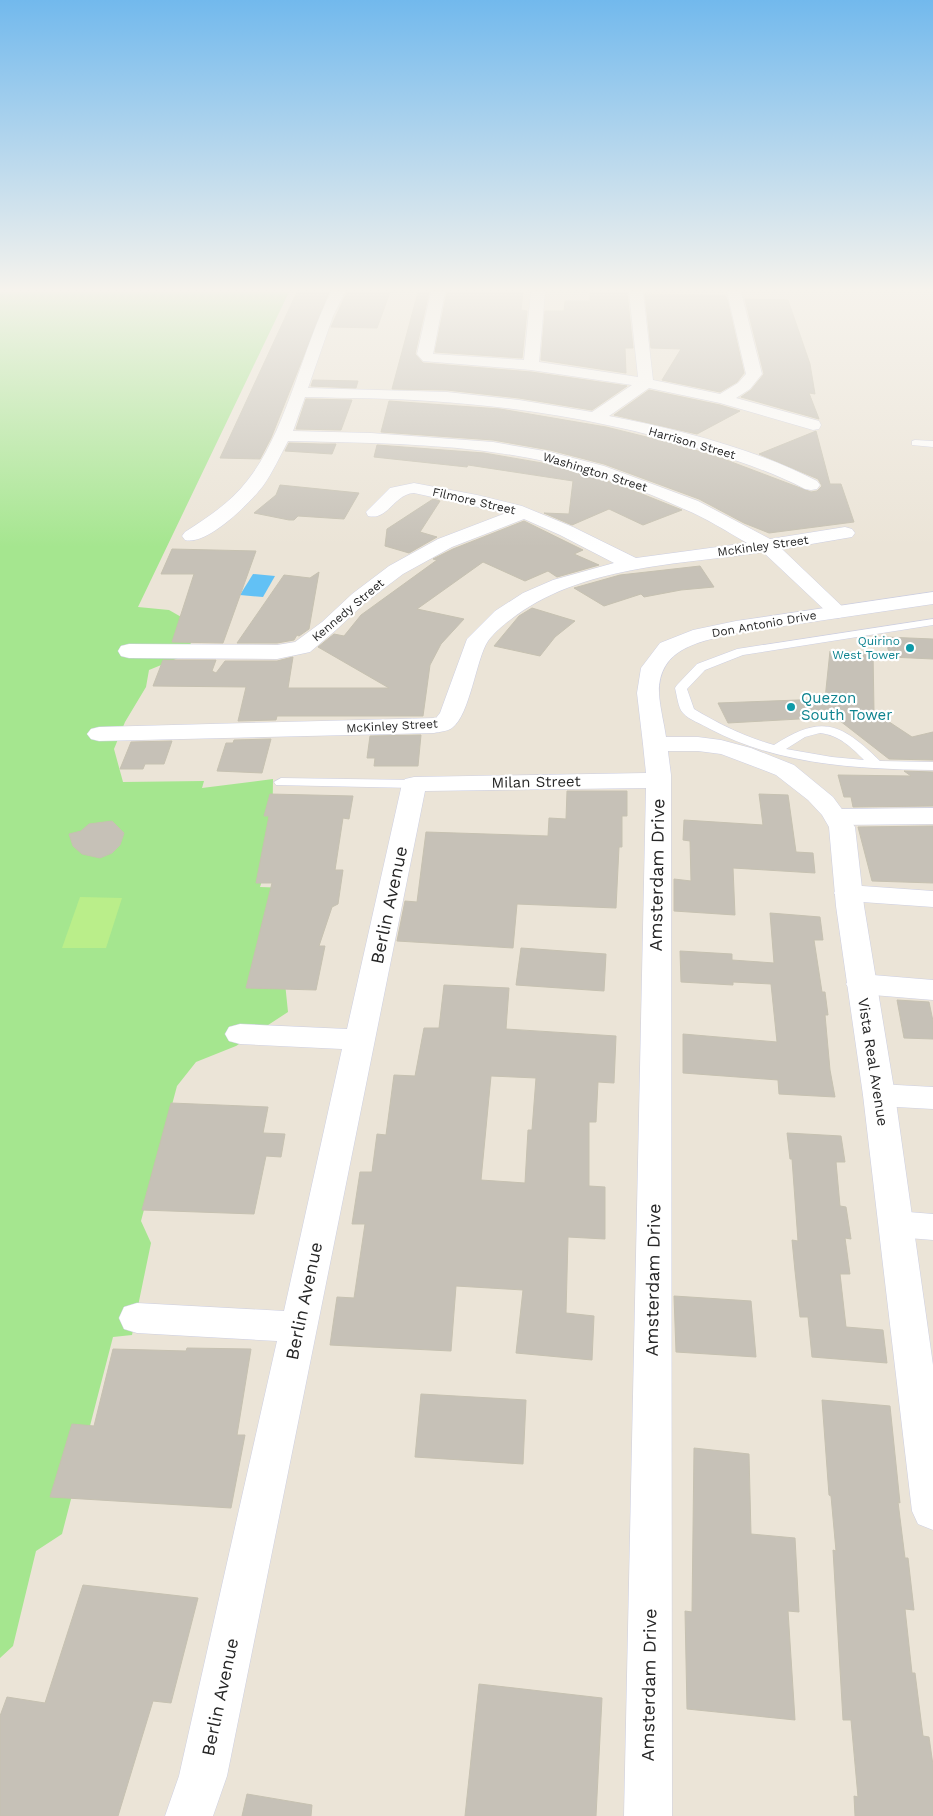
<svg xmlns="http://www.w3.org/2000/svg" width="933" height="1816" font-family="'Work Sans',sans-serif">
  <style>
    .green { fill: #a5e68f }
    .pitch { fill: #baee8a }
    .water { fill: #62c1f5 }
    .building { fill: #c6c1b7; stroke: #c6c1b1; fill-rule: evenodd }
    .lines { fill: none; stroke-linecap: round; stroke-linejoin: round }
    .lane-casing { stroke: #cdcfe2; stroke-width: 1 }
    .street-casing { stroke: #cdcfe2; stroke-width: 1 }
    .secondary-casing { stroke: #cdcfe2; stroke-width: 1 }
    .lane { fill: #fff; fill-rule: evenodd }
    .street { fill: #fff; fill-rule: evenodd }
    .secondary { fill: #fff; fill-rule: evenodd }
    .culture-dot { fill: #0f9aa8; stroke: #fff; stroke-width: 2 }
    .labels { text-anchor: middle; stroke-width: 4.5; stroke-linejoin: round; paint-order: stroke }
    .far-street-label { font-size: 12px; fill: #272727; stroke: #fff }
    .far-culture-label { font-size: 12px; fill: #0d838f; stroke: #fff; text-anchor: end }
    .culture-label { font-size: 15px; fill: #0d838f; stroke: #fff; text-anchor: start }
    .street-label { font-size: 15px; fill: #272727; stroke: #fff }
    .near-street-label { font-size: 18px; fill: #272727; stroke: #fff }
  </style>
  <rect width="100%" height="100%" fill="#ebe4d7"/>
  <path class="green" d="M 0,292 L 289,292 L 138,607 L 169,610 L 197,626 L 206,639 L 191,642 L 188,654 L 149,670 L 146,687 L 125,722 L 114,749 L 123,782 L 204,781 L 202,788 L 273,779 L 272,848 L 260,887 L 289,888 L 281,944 L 288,1012 L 236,1046 L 196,1062 L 177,1086 L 141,1221 L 151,1243 L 132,1335 L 113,1337 L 62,1534 L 36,1551 L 13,1646 L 0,1658 Z"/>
  <path class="pitch" d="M 80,897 L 122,898 L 106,948 L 62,948 Z"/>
  <path class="water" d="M 253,574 L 275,576 L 263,597 L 240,595 Z"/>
  <path class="building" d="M 297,292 L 329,292 L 271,438 L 260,459 L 220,458 Z
    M 347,292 L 390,292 L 377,328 L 331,327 Z
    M 418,292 L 429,292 L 415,354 L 423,363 L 531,372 L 627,386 L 592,410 L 519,398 L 447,390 L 392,389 Z
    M 447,292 L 523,292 L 521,310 L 527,311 L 522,358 L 435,352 Z
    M 590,292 L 627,293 L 633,348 L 625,348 L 626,373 L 541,360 L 545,311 L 564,311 L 565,301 L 590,301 Z
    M 645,294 L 724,295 L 727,299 L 744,373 L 737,382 L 720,392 L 662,380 L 681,349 L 651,348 Z
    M 745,299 L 788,300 L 810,364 L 815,394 L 809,393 L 819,419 L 741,397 L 751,390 L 764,374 Z
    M 313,380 L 358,381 L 356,388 L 311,386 Z
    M 649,390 L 720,405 L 740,411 L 697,434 L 614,415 Z
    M 306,399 L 352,400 L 341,430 L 296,429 Z
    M 389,401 L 500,409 L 606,427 L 675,444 L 721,458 L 811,492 L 817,491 L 822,486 L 818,479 L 759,454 L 816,431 L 830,484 L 841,484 L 854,522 L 769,533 L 744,523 L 699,499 L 604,464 L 550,450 L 493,440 L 381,432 Z
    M 289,443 L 320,444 L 336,444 L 332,454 L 285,451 Z
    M 377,445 L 484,453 L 548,464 L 617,484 L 682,510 L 643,525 L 609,509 L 572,525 L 544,513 L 569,514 L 573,481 L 468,465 L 467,467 L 374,457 Z
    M 280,485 L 359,493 L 344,519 L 298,516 L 294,520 L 289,520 L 254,513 L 276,495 Z
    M 433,499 L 440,501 L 420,532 L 437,537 L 409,553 L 385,546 L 387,529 Z
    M 524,521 L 583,550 L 574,554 L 599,565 L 557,577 L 548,571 L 525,581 L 483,562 L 417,609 L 464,619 L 441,644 L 430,665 L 423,716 L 277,716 L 276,720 L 238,721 L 246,687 L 153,686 L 163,660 L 216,660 L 212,671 L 216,673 L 225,661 L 277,661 L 293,657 L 288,688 L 389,688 L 318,647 L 334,634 L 344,636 L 361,615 L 437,560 L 433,559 L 453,549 Z
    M 172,549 L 256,551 L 223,643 L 172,642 L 194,574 L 161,574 Z
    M 700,566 L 714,587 L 681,590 L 644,597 L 641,594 L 604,606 L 574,588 L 620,575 Z
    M 319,572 L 309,629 L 299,636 L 297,635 L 294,640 L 277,643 L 237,643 L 284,575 L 310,578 Z
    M 532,608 L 575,621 L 555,637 L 540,656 L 494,646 L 519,616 Z
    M 885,637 L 933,639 L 933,659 L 890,657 Z
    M 830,651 L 873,652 L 874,712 L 912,737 L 933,732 L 933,760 L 889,759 L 835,717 L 728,723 L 718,703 L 825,699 Z
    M 421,735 L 418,766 L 374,766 L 375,758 L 367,758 L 370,736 Z
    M 271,739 L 262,773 L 217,771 L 226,743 L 233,743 L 234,740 Z
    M 172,741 L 164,764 L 145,764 L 143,769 L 120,769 L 131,742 Z
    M 904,771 L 933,772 L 933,806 L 853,807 L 851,797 L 844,797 L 838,775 L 911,776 Z
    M 567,791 L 627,791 L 627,816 L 622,816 L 622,847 L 619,847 L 616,908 L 517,904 L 513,948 L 397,941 L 405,901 L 417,902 L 426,832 L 548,836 L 549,818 L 566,819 Z
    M 270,794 L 353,796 L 349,819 L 343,818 L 335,870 L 343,870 L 338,904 L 332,907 L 319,946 L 325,946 L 316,990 L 246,988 L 272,883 L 256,883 L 269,816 L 264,816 Z
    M 759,794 L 788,795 L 796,852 L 813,853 L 815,873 L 733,868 L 735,915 L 674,911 L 674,879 L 691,881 L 690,841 L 683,840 L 684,820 L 763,825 Z
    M 112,821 L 124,833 L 120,845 L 112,853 L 100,858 L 82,854 L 73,846 L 69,834 L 81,831 L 89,824 Z
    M 933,826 L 933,883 L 872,881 L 858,827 Z
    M 770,913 L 820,917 L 823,940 L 814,940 L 822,992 L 825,992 L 828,1015 L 825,1015 L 830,1070 L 835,1097 L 779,1094 L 778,1080 L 683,1073 L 683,1034 L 777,1042 L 771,984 L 733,982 L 733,985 L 681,982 L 680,951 L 732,954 L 732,960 L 774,963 Z
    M 521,948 L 606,954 L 604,991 L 516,985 Z
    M 444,985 L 509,988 L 506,1029 L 616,1036 L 614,1083 L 598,1082 L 596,1122 L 589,1122 L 589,1186 L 605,1187 L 605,1239 L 568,1237 L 566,1313 L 594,1316 L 592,1360 L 516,1353 L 523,1290 L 456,1286 L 451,1351 L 330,1345 L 337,1297 L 354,1298 L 365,1224 L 352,1224 L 360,1172 L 372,1172 L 377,1134 L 386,1135 L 394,1075 L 415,1076 L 424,1028 L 439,1028 ZM 491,1076 L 536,1078 L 532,1130 L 528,1130 L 525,1183 L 481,1180 Z
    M 897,1000 L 929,1002 L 933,1021 L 933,1039 L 904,1038 Z
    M 171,1103 L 268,1107 L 263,1133 L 285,1134 L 281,1157 L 266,1156 L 254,1214 L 142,1210 Z
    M 787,1133 L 841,1136 L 845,1162 L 836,1162 L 840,1206 L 846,1207 L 851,1239 L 845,1238 L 850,1274 L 840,1274 L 846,1327 L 883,1330 L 887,1363 L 812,1357 L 808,1317 L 800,1317 L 795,1271 L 792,1240 L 798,1241 L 792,1159 L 790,1159 Z
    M 674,1296 L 751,1301 L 756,1357 L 676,1352 Z
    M 187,1348 L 251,1349 L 237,1435 L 245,1435 L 231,1508 L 50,1497 L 72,1424 L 94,1426 L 113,1349 L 186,1351 Z
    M 421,1394 L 526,1400 L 523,1464 L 415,1457 Z
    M 822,1400 L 890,1406 L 900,1503 L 898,1502 L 905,1558 L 908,1558 L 914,1610 L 905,1609 L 912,1673 L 915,1673 L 923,1736 L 929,1737 L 933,1765 L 933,1816 L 855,1816 L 854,1796 L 858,1797 L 851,1720 L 843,1720 L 833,1550 L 836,1551 L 831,1496 L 829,1495 Z
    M 694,1448 L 749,1454 L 751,1534 L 795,1538 L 799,1612 L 788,1611 L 795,1720 L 687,1709 L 685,1611 L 692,1612 Z
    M 83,1585 L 198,1598 L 171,1703 L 153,1701 L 118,1816 L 0,1816 L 0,1716 L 7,1697 L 45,1703 Z
    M 479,1684 L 602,1698 L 596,1816 L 465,1816 Z
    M 247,1794 L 312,1805 L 311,1816 L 242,1816 Z"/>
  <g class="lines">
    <defs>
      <path id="lane" d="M 915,440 L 933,441 L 933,447 L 912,445 L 912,441 Z
        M 933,619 L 933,625 L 743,655 L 705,670 L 687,689 L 694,709 C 719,724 745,737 774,745 C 822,714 841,723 880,761 L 933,762 L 933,770 C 857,769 779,765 710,729 C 702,724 689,720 683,713 C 678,708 677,695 675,688 L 677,685 L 697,664 L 737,649 ZM 820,733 C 839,735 851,747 864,760 L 832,757 L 786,749 L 805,737 Z
        M 281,778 L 414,780 L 421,784 L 414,788 L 276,785 L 274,782 Z"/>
      <path id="street" d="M 331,292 L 345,292 L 333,316 L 308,388 L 447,392 L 519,400 L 592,412 L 632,385 L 531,370 L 423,361 L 417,354 L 431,292 L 445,292 L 433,354 L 524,360 L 531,292 L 545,292 L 539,362 L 638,377 L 629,292 L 643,292 L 653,380 L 720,394 L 738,383 L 746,374 L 727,292 L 741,292 L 762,374 L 750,389 L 736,398 L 819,421 L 821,425 L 819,429 L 813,430 L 720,403 L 649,388 L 609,416 C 677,429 756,449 817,481 L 820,485 L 817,489 L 811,490 L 805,489 C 774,473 742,462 709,452 C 619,423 524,407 430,401 C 388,398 347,398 305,397 L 293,431 L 371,433 L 493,442 L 550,452 L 604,466 L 698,501 L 770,539 L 845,527 L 852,529 L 855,533 L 852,537 L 782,549 L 848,612 L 845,616 L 838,618 L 831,616 L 763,552 C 679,565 580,565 510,620 C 503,625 493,634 488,641 C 476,659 470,715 452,728 C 448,731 439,732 434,733 L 99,741 L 91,739 L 87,734 L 91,729 L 99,727 L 436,718 L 440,713 L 467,639 L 495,611 L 523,593 L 553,580 L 614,563 L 560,535 L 524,519 L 452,547 L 403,574 L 366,602 L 336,630 L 310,652 L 277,659 L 129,658 L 121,656 L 118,651 L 121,646 L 129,644 L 277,645 L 295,642 L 322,622 L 352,594 L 389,566 L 438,539 L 506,513 L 414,493 C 394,494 388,521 368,516 L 366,512 L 390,488 L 414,483 L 477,495 L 522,506 L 573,527 L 636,558 L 747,543 C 726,531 706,518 684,509 C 643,490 592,472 548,462 C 465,443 374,443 288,441 C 280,456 273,472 263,486 C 250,503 207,546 185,540 L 182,536 L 185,532 C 208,517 230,503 247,481 C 287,431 301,351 331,292 Z
        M 655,737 L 663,739 L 667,744 L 671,775 L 672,1816 L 624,1816 L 646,788 L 425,791 L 227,1776 L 213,1816 L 165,1816 L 179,1776 L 277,1341 L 137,1333 L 124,1329 L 119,1318 L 124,1307 L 137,1303 L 284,1311 L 342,1049 L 240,1044 L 229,1041 L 225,1034 L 229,1027 L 240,1024 L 347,1029 L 402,784 L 405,779 L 414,777 L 646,773 L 643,744 L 647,739 Z
        M 933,808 L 933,824 L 838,825 L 829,822 L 825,817 L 829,812 L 838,809 Z
        M 848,885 L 933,891 L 933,907 L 848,901 L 838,899 L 834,893 L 838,887 Z
        M 861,974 L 933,980 L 933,1000 L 861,994 L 851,991 L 846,984 L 851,977 Z
        M 879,1084 L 933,1087 L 933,1109 L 879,1106 L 868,1103 L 863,1095 L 868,1087 Z
        M 896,1211 L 933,1214 L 933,1240 L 896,1237 L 884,1233 L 879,1224 L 884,1215 Z"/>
      <path id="secondary" d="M 933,592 L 933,604 L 736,633 C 700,642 658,647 659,694 C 660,708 664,723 666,737 L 698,737 L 721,740 L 751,748 L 794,765 L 833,797 L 855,827 L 864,906 L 895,1095 L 933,1365 L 933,1530 L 918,1524 L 912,1511 L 863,1095 L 836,906 L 829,827 L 822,815 L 808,800 L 776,775 L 766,771 L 721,754 L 698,751 L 655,751 L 647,749 L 643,744 L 637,693 L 641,668 L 660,643 L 693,630 L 736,621 Z"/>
    </defs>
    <use href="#lane" class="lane-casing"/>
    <use href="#street" class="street-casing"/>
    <use href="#secondary" class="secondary-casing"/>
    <use href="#lane" class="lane"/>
    <use href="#street" class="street"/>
    <use href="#secondary" class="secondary"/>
  </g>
  <linearGradient id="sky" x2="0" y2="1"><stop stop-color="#72b9ed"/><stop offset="0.53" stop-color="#f6f3ed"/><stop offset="1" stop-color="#f6f3ed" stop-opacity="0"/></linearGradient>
  <rect width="933" height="547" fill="url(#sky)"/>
  <g class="culture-dot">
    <circle cx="910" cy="648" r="5"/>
    <circle cx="791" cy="707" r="5"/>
  </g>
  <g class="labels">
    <g class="far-street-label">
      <text transform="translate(692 443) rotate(16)" y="4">Harrison Street</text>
      <text transform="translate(595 472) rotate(17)" y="4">Washington Street</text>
      <text transform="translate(474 501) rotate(13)" y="4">Filmore Street</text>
      <text transform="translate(763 546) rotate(-8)" y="4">McKinley Street</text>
      <text transform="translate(348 610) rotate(-40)" y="4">Kennedy Street</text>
      <text transform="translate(764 624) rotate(-10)" y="4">Don Antonio Drive</text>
      <text transform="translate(392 726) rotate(-3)" y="4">McKinley Street</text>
    </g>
    <g class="far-culture-label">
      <text x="900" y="645">Quirino<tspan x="900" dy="14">West Tower</tspan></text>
    </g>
    <g class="culture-label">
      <text x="801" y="703">Quezon<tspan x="801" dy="17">South Tower</tspan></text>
    </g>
    <g class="street-label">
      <text transform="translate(536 782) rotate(-1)" y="5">Milan Street</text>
      <text transform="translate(873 1062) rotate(81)" y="5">Vista Real Avenue</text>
    </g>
    <g class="near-street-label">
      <text transform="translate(657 875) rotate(-89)" y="6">Amsterdam Drive</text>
      <text transform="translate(389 905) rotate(-78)" y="6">Berlin Avenue</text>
      <text transform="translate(653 1280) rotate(-89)" y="6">Amsterdam Drive</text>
      <text transform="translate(304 1301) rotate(-78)" y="6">Berlin Avenue</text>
      <text transform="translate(649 1685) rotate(-89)" y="6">Amsterdam Drive</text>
      <text transform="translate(220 1697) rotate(-78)" y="6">Berlin Avenue</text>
    </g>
  </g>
</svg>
